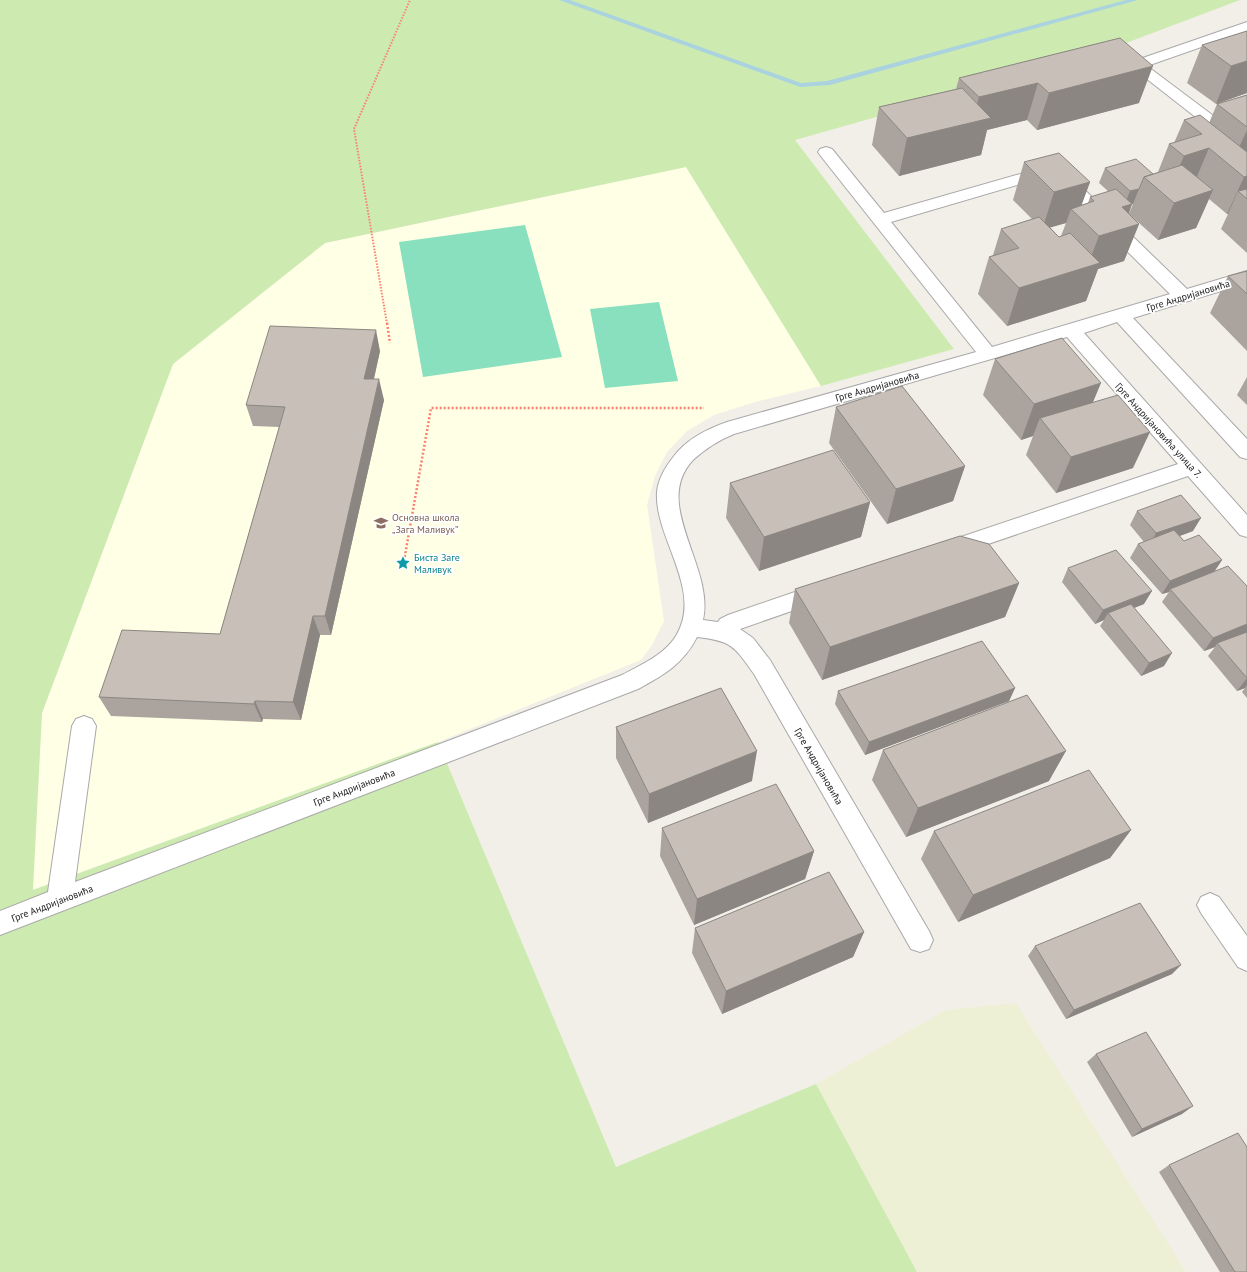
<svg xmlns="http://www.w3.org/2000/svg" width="1247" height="1272" font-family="'PT Sans',sans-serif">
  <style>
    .education { fill: #ffffe5 }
    .farmland { fill: #eef0d5 }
    .grass { fill: #cdebb0 }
    .pitch { fill: #88e0be }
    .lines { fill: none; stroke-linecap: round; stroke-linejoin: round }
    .stream { fill: #aad3df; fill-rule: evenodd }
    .minor-casing { stroke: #a9a9a9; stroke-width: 2 }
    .path-far1 { stroke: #fa8072; stroke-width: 2; stroke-dasharray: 1.5 1.5; stroke-linecap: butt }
    .path { stroke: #fa8072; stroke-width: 2.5; stroke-dasharray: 2 2; stroke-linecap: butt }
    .minor { fill: #fff; fill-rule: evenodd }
    .wall { fill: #aba49e; fill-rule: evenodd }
    .shaded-wall { fill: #8b8681 }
    .building { fill: #c7bfb8; stroke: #8b8681 }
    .labels { text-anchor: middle; stroke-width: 3.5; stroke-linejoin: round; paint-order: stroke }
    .street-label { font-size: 10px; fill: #222; stroke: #fff }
    .education-label { font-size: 10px; fill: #785e54; stroke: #fff; text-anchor: start }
    .culture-label { font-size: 10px; fill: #0d838f; stroke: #fff; text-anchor: start }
  </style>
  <rect width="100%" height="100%" fill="#f2efe9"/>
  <path class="education" d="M 686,167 L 821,386 L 755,402 L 714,415 L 687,431 L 667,452 L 655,476 L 647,505 L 664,621 L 652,645 L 641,660 L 438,742 L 32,890 L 42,713 L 173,364 L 325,243 Z"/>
  <path class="farmland" d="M 1016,1003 L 1186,1272 L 917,1272 L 816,1084 L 946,1010 Z"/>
  <path class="grass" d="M 0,0 L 1240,0 L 1089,57 L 795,140 L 954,349 L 821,386 L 686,167 L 325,243 L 173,364 L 42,713 L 33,890 L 438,742 L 616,1167 L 816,1084 L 917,1272 L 0,1272 Z"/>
  <path class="pitch" d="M 525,225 L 562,357 L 423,377 L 399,242 Z
    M 659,302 L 678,381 L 605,388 L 590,309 Z"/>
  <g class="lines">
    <path class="stream" d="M 559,0 L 570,0 L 801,83 L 827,81 L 1126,0 L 1138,0 L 830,85 L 800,87 Z"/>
    <defs>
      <path id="minor" d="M 1247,22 L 1247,31 L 1147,66 L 1219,120 L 1221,123 L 1219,126 L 1213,128 L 1207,126 L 1129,65 L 1131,62 Z
        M 826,147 L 832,149 L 884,213 L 1048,166 L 1054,164 L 1060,166 L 1187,289 L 1247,271 L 1247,283 L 1133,318 L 1247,439 L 1247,459 L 1240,457 L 1117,322 L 1084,333 L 1247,515 L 1247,537 L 1240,535 L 1188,476 L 947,558 L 940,556 L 937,550 L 940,544 L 1178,464 L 1067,337 L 734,434 C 719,440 705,449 693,460 C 651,505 715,566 703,620 L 718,622 L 720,619 L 728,615 L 821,583 L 829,586 L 832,592 L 829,598 L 740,629 L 753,638 L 770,660 L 929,931 L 933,940 L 929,949 L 920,952 L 911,949 L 754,674 C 734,646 732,641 697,637 C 683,664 664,675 638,689 L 0,935 L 0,911 L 48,892 L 72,726 L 76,719 L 84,716 L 92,719 L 96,726 L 75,882 L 622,675 C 641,665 664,655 676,636 C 704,590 654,538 657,492 C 658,479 666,466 674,456 C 687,439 707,429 727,422 L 976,352 L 820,155 L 818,152 L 820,149 ZM 1051,175 L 1170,294 L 992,347 L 891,222 Z
        M 1210,893 L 1219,897 L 1247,936 L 1247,971 L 1238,967 L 1201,913 L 1197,905 L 1201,897 Z"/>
    </defs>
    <use href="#minor" class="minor-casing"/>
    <path class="path-far1" d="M 387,324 L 354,129 L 410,0"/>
    <path class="path" d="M 387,323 L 390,343
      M 404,561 L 431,408 L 704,408"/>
    <use href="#minor" class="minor"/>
  </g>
  <path class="wall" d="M 1247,31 L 1247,93 L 1216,104 L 1187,83 L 1202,45 Z
    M 1120,38 L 1139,103 L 1037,130 L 1027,120 L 987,130 L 981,155 L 899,176 L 872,145 L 879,107 L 956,89 L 959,78 Z
    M 1247,95 L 1247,253 L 1221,229 L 1228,214 L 1227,214 L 1209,199 L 1196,228 L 1158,240 L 1129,214 L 1133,204 L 1132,204 L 1129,214 L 1139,224 L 1124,261 L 1098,269 L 1086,301 L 1007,326 L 978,294 L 989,257 L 993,255 L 1001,229 L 1032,219 L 1013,200 L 1024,162 L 1090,182 L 1081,205 L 1088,203 L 1090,197 L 1109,192 L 1099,183 L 1105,168 L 1153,174 L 1158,172 L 1169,144 L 1174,143 L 1184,120 L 1209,123 L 1217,104 ZM 1066,223 L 1061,236 L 1059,237 L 1050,227 Z
    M 1247,271 L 1247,351 L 1210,313 L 1228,276 Z
    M 380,351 L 374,379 L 384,400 L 331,635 L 320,635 L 301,720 L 263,719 L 262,722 L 111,716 L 99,697 L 220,634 L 279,427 L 253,426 L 246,405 Z
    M 995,359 L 1093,403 L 1133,468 L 1056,493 L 1026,455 L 1033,436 L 1021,440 L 983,395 Z
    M 1247,377 L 1247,405 L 1237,395 Z
    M 836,407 L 965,466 L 953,501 L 887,524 L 829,443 Z
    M 730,483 L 870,502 L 861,537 L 759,571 L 726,518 Z
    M 1137,511 L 1193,531 L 1180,536 L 1184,541 L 1222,560 L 1215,571 L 1247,586 L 1247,698 L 1242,692 L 1245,688 L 1237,691 L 1208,656 L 1215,647 L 1204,651 L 1162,602 L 1169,592 L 1162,594 L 1130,558 L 1138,544 L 1144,542 L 1130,525 Z
    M 1068,568 L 1144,604 L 1134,608 L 1164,666 L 1141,676 L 1100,626 L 1104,620 L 1095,624 L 1062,582 Z
    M 1019,583 L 1005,617 L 822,680 L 789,623 L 795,589 Z
    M 1015,688 L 1009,701 L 865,755 L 835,704 L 838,691 Z
    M 616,727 L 752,781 L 648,823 L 616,758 Z
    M 883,750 L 1049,781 L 906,837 L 872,780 Z
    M 662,828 L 814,851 L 805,879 L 694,925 L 660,856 Z
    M 1131,830 L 1110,858 L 958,922 L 921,859 L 934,831 Z
    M 695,928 L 864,932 L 853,957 L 722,1014 L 692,953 Z
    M 1035,946 L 1172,974 L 1066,1019 L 1028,956 Z
    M 1096,1054 L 1182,1114 L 1132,1137 L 1087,1062 Z
    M 1169,1165 L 1247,1272 L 1220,1272 L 1159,1172 Z"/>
  <path class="shaded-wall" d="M 1247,61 L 1247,93 L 1216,104 L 1231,66 Z
    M 1153,66 L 1139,103 L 1037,130 L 1049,93 Z
    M 1038,83 L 1027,120 L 987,130 L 981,155 L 899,176 L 907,138 L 972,122 L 979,97 Z
    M 1247,130 L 1247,161 L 1231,165 Z
    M 1209,148 L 1193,186 L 1168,193 L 1184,156 Z
    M 1247,176 L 1247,199 L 1238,191 L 1228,214 L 1227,214 L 1244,177 Z
    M 1090,182 L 1078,215 L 1071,209 L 1066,223 L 1042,230 L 1054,192 Z
    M 1139,189 L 1133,204 L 1124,206 L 1130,191 Z
    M 1213,190 L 1196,228 L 1158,240 L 1174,203 Z
    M 1132,204 L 1123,228 L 1139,224 L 1124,261 L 1098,269 L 1086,301 L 1007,326 L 1019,288 L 1087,267 L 1099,236 L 1122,207 Z
    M 376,330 L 380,351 L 369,400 L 364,379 Z
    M 379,379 L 384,400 L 331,635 L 325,616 Z
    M 1101,383 L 1086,419 L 1040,418 L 1033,436 L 1021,440 L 1034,404 Z
    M 1150,432 L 1133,468 L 1056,493 L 1071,457 Z
    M 965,466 L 953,501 L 887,524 L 896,489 Z
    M 870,502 L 861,537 L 759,571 L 764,537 Z
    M 1201,518 L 1193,531 L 1149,547 L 1156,533 Z
    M 1222,560 L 1213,573 L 1170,589 L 1169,592 L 1162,594 L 1170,581 Z
    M 1019,583 L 1005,617 L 822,680 L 830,647 Z
    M 1152,591 L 1144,604 L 1111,617 L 1108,613 L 1104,620 L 1095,624 L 1103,610 Z
    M 313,616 L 320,635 L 301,720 L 293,702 Z
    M 1247,624 L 1247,633 L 1217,643 L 1215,647 L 1204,651 L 1213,638 Z
    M 1172,653 L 1164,666 L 1141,676 L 1149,663 Z
    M 1247,678 L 1247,685 L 1245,688 L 1237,691 Z
    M 1015,688 L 1009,701 L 865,755 L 869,742 Z
    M 255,701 L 263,719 L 262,722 L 254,704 Z
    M 757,751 L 752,781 L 648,823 L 649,794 Z
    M 1066,751 L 1049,781 L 906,837 L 918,808 Z
    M 1131,830 L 1110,858 L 958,922 L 973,895 Z
    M 814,851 L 805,879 L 694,925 L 697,899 Z
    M 864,932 L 853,957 L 722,1014 L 726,991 Z
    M 1181,965 L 1172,974 L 1066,1019 L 1074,1010 Z
    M 1193,1106 L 1182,1114 L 1132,1137 L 1142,1129 Z"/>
  <path class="building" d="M 1247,31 L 1247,61 L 1231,66 L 1202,45 Z
    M 1120,38 L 1153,66 L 1049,93 L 1038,83 L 979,97 L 959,78 Z
    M 962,88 L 991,118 L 907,138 L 879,107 Z
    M 1247,95 L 1247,127 L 1217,104 Z
    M 1200,115 L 1247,152 L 1247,176 L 1244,177 L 1209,148 L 1184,156 L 1169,144 L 1202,134 L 1184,120 Z
    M 1059,153 L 1090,182 L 1054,192 L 1024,162 Z
    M 1136,159 L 1153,174 L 1144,177 L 1139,189 L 1130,191 L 1105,168 Z
    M 1182,165 L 1213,190 L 1174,203 L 1144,177 Z
    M 1116,189 L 1132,204 L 1122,207 L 1139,224 L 1099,236 L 1071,209 L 1094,201 L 1090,197 Z
    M 1247,189 L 1247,199 L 1238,191 Z
    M 1039,217 L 1059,237 L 1070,233 L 1100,263 L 1019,288 L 989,257 L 1019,248 L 1001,229 Z
    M 1247,271 L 1247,294 L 1228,276 Z
    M 270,326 L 376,330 L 364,379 L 379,379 L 325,616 L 313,616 L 293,702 L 255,701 L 254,704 L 99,697 L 122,630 L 220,634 L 285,407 L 246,405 Z
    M 1062,338 L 1101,383 L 1034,404 L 995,359 Z
    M 902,386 L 965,466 L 896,489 L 836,407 Z
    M 1118,395 L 1150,432 L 1071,457 L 1040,418 Z
    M 833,450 L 870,502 L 764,537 L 730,483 Z
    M 1181,495 L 1201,518 L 1156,533 L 1137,511 Z
    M 1174,530 L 1184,541 L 1199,535 L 1222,560 L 1170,581 L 1138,544 Z
    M 960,536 L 989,544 L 1019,583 L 830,647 L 795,589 Z
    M 1116,550 L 1152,591 L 1103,610 L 1068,568 Z
    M 1228,566 L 1247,586 L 1247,624 L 1213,638 L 1170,589 Z
    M 1131,604 L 1172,653 L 1149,663 L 1108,613 Z
    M 1247,632 L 1247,678 L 1217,643 Z
    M 982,641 L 1015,688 L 869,742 L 838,691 Z
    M 721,688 L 757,751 L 649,794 L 616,727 Z
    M 1027,695 L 1066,751 L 918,808 L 883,750 Z
    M 1089,770 L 1131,830 L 973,895 L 934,831 Z
    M 776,784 L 814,851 L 697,899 L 662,828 Z
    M 829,872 L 864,932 L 726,991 L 695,928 Z
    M 1140,903 L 1181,965 L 1074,1010 L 1035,946 Z
    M 1146,1032 L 1193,1106 L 1142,1129 L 1096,1054 Z
    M 1238,1133 L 1247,1147 L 1247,1272 L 1235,1272 L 1169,1165 Z"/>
  <defs>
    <symbol id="school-bare" viewBox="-9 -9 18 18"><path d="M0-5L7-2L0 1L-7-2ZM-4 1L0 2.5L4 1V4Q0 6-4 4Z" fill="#8d6e63" stroke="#fff" stroke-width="2.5" paint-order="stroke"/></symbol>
    <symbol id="sight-bare" viewBox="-9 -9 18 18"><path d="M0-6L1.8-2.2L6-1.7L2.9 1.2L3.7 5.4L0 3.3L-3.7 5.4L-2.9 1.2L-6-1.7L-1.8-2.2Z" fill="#0f9aa8" stroke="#fff" stroke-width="2.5" paint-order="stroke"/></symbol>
  </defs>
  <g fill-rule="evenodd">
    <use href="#school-bare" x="371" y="513" width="20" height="20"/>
    <use href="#sight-bare" x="393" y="553" width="20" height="20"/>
  </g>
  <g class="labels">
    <g class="street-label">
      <text transform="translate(1188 295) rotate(-17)" y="4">Грге Андријановића</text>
      <text transform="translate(877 386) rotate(-16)" y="4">Грге Андријановића</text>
      <text transform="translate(1159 430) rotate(48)" y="4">Грге Андријановића улица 7.</text>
      <text transform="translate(819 766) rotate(60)" y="4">Грге Андријановића</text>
      <text transform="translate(354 787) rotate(-21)" y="4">Грге Андријановића</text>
      <text transform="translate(52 903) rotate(-21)" y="4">Грге Андријановића</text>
    </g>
    <g class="education-label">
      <text x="392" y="521">Основна школа<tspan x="392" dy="12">„Зага Маливук”</tspan></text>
    </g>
    <g class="culture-label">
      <text x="414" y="561">Биста Заге<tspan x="414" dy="12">Маливук</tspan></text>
    </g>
  </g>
</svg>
